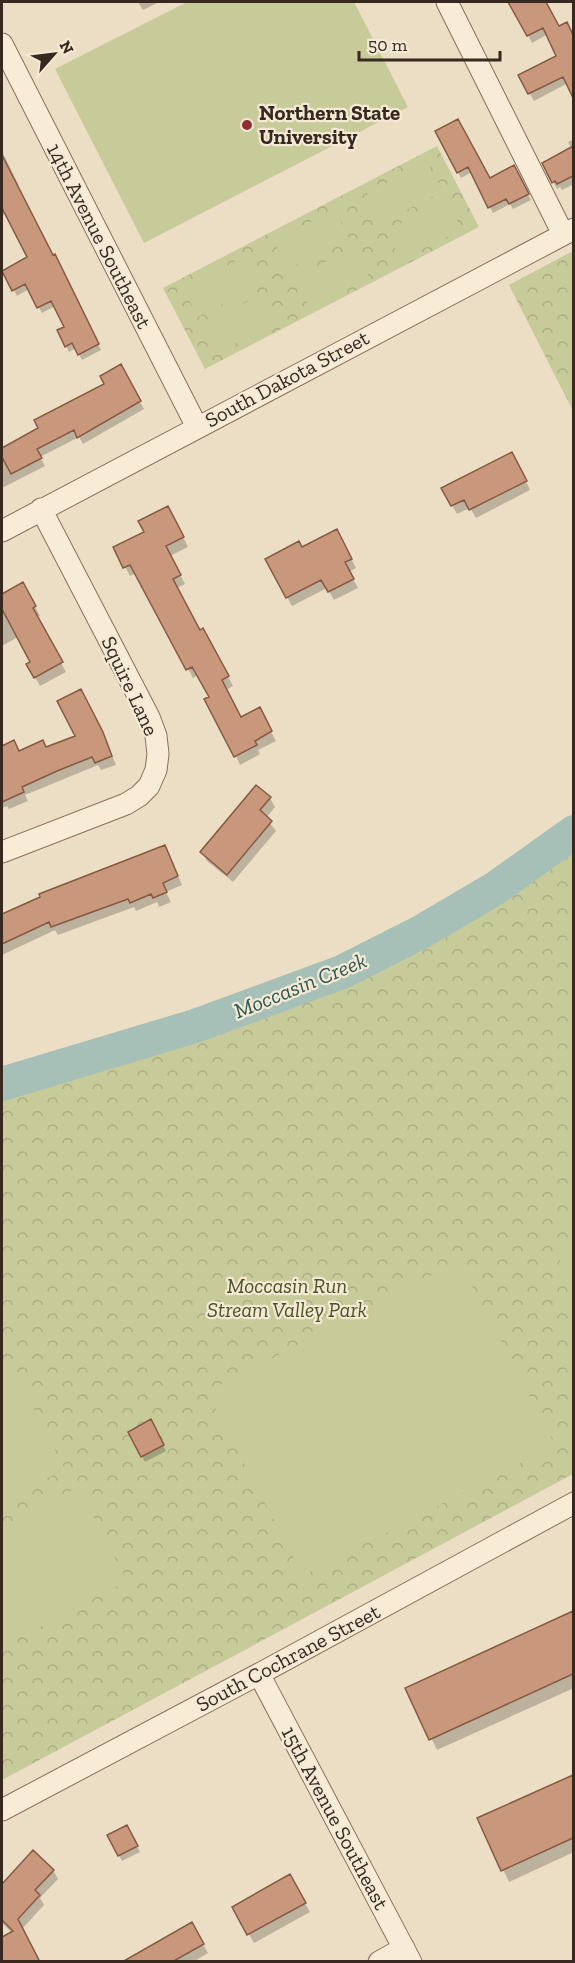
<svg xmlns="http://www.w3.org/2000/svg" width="575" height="1963" font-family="'Zilla Slab',serif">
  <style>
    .forest { fill: url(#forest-crowns) }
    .garden { fill: #c7ca99 }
    .shadow { fill: #0003 }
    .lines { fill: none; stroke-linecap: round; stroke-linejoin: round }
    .river { stroke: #a6c0b7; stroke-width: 34 }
    .building { fill: #c9987c; stroke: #855942; stroke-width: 1.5 }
    .minor-casing { stroke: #87705b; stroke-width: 23 }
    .minor { stroke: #f8ecd7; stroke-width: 21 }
    .poi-dot { fill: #932d34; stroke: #f4e9d4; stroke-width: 2 }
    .labels { text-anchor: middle; stroke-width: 4.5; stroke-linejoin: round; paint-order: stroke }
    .poi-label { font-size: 21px; font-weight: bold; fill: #37291f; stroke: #f4e9d4; text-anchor: start }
    .street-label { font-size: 21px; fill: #37291f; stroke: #f4e9d4 }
    .park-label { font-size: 21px; font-style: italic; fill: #4a5326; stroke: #f4e9d4 }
    .water-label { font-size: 22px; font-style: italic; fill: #2f5652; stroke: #f4e9d4 }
  </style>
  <defs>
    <pattern id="forest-crowns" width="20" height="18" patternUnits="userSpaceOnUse" patternTransform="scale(1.5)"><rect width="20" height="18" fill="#c7ca99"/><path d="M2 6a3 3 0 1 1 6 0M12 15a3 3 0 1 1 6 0" fill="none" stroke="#acae83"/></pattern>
  </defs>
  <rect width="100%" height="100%" fill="#ecdec4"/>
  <path class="forest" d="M 437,146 L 479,227 L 205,369 L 163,288 Z
    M 573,251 L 573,411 L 509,285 Z
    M 573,832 L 573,1474 L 2,1780 L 2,1084 L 195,1026 L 342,972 L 421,932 L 494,889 Z"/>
  <path class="garden" d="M 187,2 L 354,2 L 408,107 L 144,243 L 55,69 Z
    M 427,162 L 443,191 L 382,223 L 367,193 Z
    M 446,200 L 462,229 L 401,260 L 386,231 Z
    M 335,210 L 349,238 L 288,269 L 274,241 Z
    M 355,247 L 369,276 L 309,307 L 294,278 Z
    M 244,257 L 258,286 L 198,317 L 183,288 Z
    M 262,294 L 277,323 L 216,353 L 202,324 Z
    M 573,1238 L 573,1286 L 554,1248 Z
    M 459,1261 L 555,1445 L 303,1576 L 207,1392 Z
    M 16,1375 L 65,1469 L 2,1502 L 2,1383 Z
    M 78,1487 L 127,1581 L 2,1647 L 2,1527 Z"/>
  <path class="shadow" d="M 138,2 L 159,2 L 143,10 Z
    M 510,2 L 545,2 L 559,28 L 567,24 L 574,37 L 574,95 L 568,83 L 534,101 L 520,76 L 558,56 L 548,34 L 532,43 Z
    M 437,131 L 489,179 L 517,173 L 531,200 L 513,209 L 510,204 L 493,213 L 472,172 L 461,178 Z
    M 574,139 L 574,184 L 562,190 L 560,187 L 557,189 L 553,182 L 572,149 L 568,142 Z
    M 2,151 L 19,186 L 17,188 L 53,257 L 57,262 L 101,350 L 82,360 L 76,348 L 69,352 L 66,346 L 66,328 L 55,306 L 42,313 L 29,289 L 17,296 L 4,271 L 29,258 L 6,214 L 3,215 L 2,213 Z
    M 120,366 L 144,409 L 83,444 L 79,437 L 40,457 L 45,466 L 2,488 L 2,447 L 3,449 L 40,429 L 106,384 Z
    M 517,463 L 530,490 L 476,518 L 470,508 L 457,514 L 443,489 Z
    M 173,516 L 188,547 L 170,556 L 185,584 L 177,588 L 200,632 L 203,630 L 233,686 L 226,690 L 241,719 L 264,718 L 276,741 L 258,750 L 260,754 L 240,765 L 211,697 L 198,675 L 193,678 L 136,573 L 130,576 L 115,547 Z
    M 341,539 L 356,568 L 349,572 L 358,588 L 334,600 L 327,588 L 292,606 L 267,559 Z
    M 23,584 L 40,616 L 37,617 L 66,672 L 40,686 L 28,665 L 32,663 L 18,637 L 2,646 L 2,595 Z
    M 85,698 L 107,742 L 116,765 L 101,770 L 98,765 L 25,795 L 28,801 L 9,809 L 7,806 L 2,808 L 2,748 L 13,742 L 19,752 L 46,749 L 77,737 Z
    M 270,798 L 275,807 L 266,818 L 276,831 L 233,882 L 207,861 L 202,852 Z
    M 169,855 L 182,885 L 166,892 L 171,902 L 159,907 L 157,902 L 136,911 L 134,907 L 58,935 L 55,930 L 2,955 L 2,916 L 42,897 Z
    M 151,1421 L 166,1451 L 145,1462 L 130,1432 Z
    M 574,1613 L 574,1688 L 437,1750 L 407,1688 Z
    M 574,1776 L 574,1852 L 509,1882 L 479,1819 Z
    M 130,1833 L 140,1852 L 122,1861 L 119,1855 Z
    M 33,1852 L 53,1870 L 58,1879 L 40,1898 L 44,1905 L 22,1929 L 39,1962 L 2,1962 L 2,1938 L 12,1933 L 2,1923 L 2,1886 Z
    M 290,1876 L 310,1912 L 254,1943 L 234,1907 Z
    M 192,1924 L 208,1953 L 193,1962 L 134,1962 Z"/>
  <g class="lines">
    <path class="river" d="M 2,1084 L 195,1026 L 342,972 L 421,932 L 494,889 L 574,832"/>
  </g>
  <path class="building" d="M 508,2 L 546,2 L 559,26 L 567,22 L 573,35 L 573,98 L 563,77 L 528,94 L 518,75 L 556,56 L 543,28 L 527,36 Z
    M 458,119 L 490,178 L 514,165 L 529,194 L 509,204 L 506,199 L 488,208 L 468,167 L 457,173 L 435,131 Z
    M 573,146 L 573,176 L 557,184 L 555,181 L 552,183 L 542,163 Z
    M 2,155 L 53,255 L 55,254 L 99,344 L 78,355 L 72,343 L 65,347 L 57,330 L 64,327 L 51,301 L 37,308 L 25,284 L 12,291 L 2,271 L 27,257 L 2,208 Z
    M 121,364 L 141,401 L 77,438 L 74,430 L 37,449 L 42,458 L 11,474 L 2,457 L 2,448 L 38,428 L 34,420 L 104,384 L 100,376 Z
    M 512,452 L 527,481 L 469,510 L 464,500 L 451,506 L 441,488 Z
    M 168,506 L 184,537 L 166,546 L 181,575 L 173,579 L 200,630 L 203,628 L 229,676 L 222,680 L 241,717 L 260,707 L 272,731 L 255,741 L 257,745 L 234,757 L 204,699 L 209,697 L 192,667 L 186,670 L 130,565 L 123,568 L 113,547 L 144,532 L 138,521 Z
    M 337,529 L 352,559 L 345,562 L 354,579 L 328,592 L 321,580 L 286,598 L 265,559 L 299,541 L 302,547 Z
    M 23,582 L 36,606 L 33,608 L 63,662 L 34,678 L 26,664 L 30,662 L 2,609 L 2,594 Z
    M 81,689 L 103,732 L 112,756 L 95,763 L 92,757 L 57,771 L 22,787 L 24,792 L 2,802 L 2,746 L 14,740 L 19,751 L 43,740 L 46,747 L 75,736 L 57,701 Z
    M 256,785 L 271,797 L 260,810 L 272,821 L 227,875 L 200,852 Z
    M 165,845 L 178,876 L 163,883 L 167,892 L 153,898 L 151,894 L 130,903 L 128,899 L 51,927 L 49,922 L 2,944 L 2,914 L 40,897 L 39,894 Z
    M 151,1419 L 164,1445 L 141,1457 L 128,1432 Z
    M 573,1611 L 573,1674 L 429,1740 L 405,1688 Z
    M 573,1775 L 573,1838 L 501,1871 L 477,1818 Z
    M 127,1825 L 138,1846 L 118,1856 L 107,1835 Z
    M 33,1850 L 54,1870 L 35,1890 L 40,1895 L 18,1919 L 40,1962 L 2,1962 L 2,1937 L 13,1931 L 2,1920 L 2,1884 Z
    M 290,1874 L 306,1903 L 247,1935 L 232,1907 Z
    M 192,1922 L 204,1944 L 172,1962 L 122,1962 Z"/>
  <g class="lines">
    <defs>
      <path id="minor" d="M 447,2 L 563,234
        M 2,44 L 197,427
        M 2,531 L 574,229
        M 2,852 L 126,804 L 139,796 L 149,786 L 156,770 L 158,754 L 156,736 L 149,717 L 41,509
        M 259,1674 L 411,1962
        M 2,1810 L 259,1674 L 574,1503
        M 379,1962 L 404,1948"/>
    </defs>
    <use href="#minor" class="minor-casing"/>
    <use href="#minor" class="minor"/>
  </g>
  <circle class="poi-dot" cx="247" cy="125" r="6"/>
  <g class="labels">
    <g class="poi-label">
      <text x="259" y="120">Northern State<tspan x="259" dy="24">University</tspan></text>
    </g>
    <g class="street-label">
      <text transform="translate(99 236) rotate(63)" y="7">14th Avenue Southeast</text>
      <text transform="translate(287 379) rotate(-28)" y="7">South Dakota Street</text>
      <text transform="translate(130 686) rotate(65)" y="7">Squire Lane</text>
      <text transform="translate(288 1658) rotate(-28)" y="7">South Cochrane Street</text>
      <text transform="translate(335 1818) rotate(62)" y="7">15th Avenue Southeast</text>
    </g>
    <g class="park-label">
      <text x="287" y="1293">Moccasin Run<tspan x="287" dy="24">Stream Valley Park</tspan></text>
    </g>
    <g class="water-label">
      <text transform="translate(300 985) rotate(-22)" y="8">Moccasin Creek</text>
    </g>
  </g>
  <rect width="575" height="1963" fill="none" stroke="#37291f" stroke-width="6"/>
  <g transform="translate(54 54) rotate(62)" stroke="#f4e9d4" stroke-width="4.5" paint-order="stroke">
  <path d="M0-4.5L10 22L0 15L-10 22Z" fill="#37291f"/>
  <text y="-9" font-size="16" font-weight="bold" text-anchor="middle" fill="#37291f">N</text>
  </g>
  <path d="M359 51v9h141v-9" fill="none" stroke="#37291f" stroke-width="3"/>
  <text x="368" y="51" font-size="18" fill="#37291f" stroke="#f4e9d4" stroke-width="4.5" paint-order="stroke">50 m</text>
</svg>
